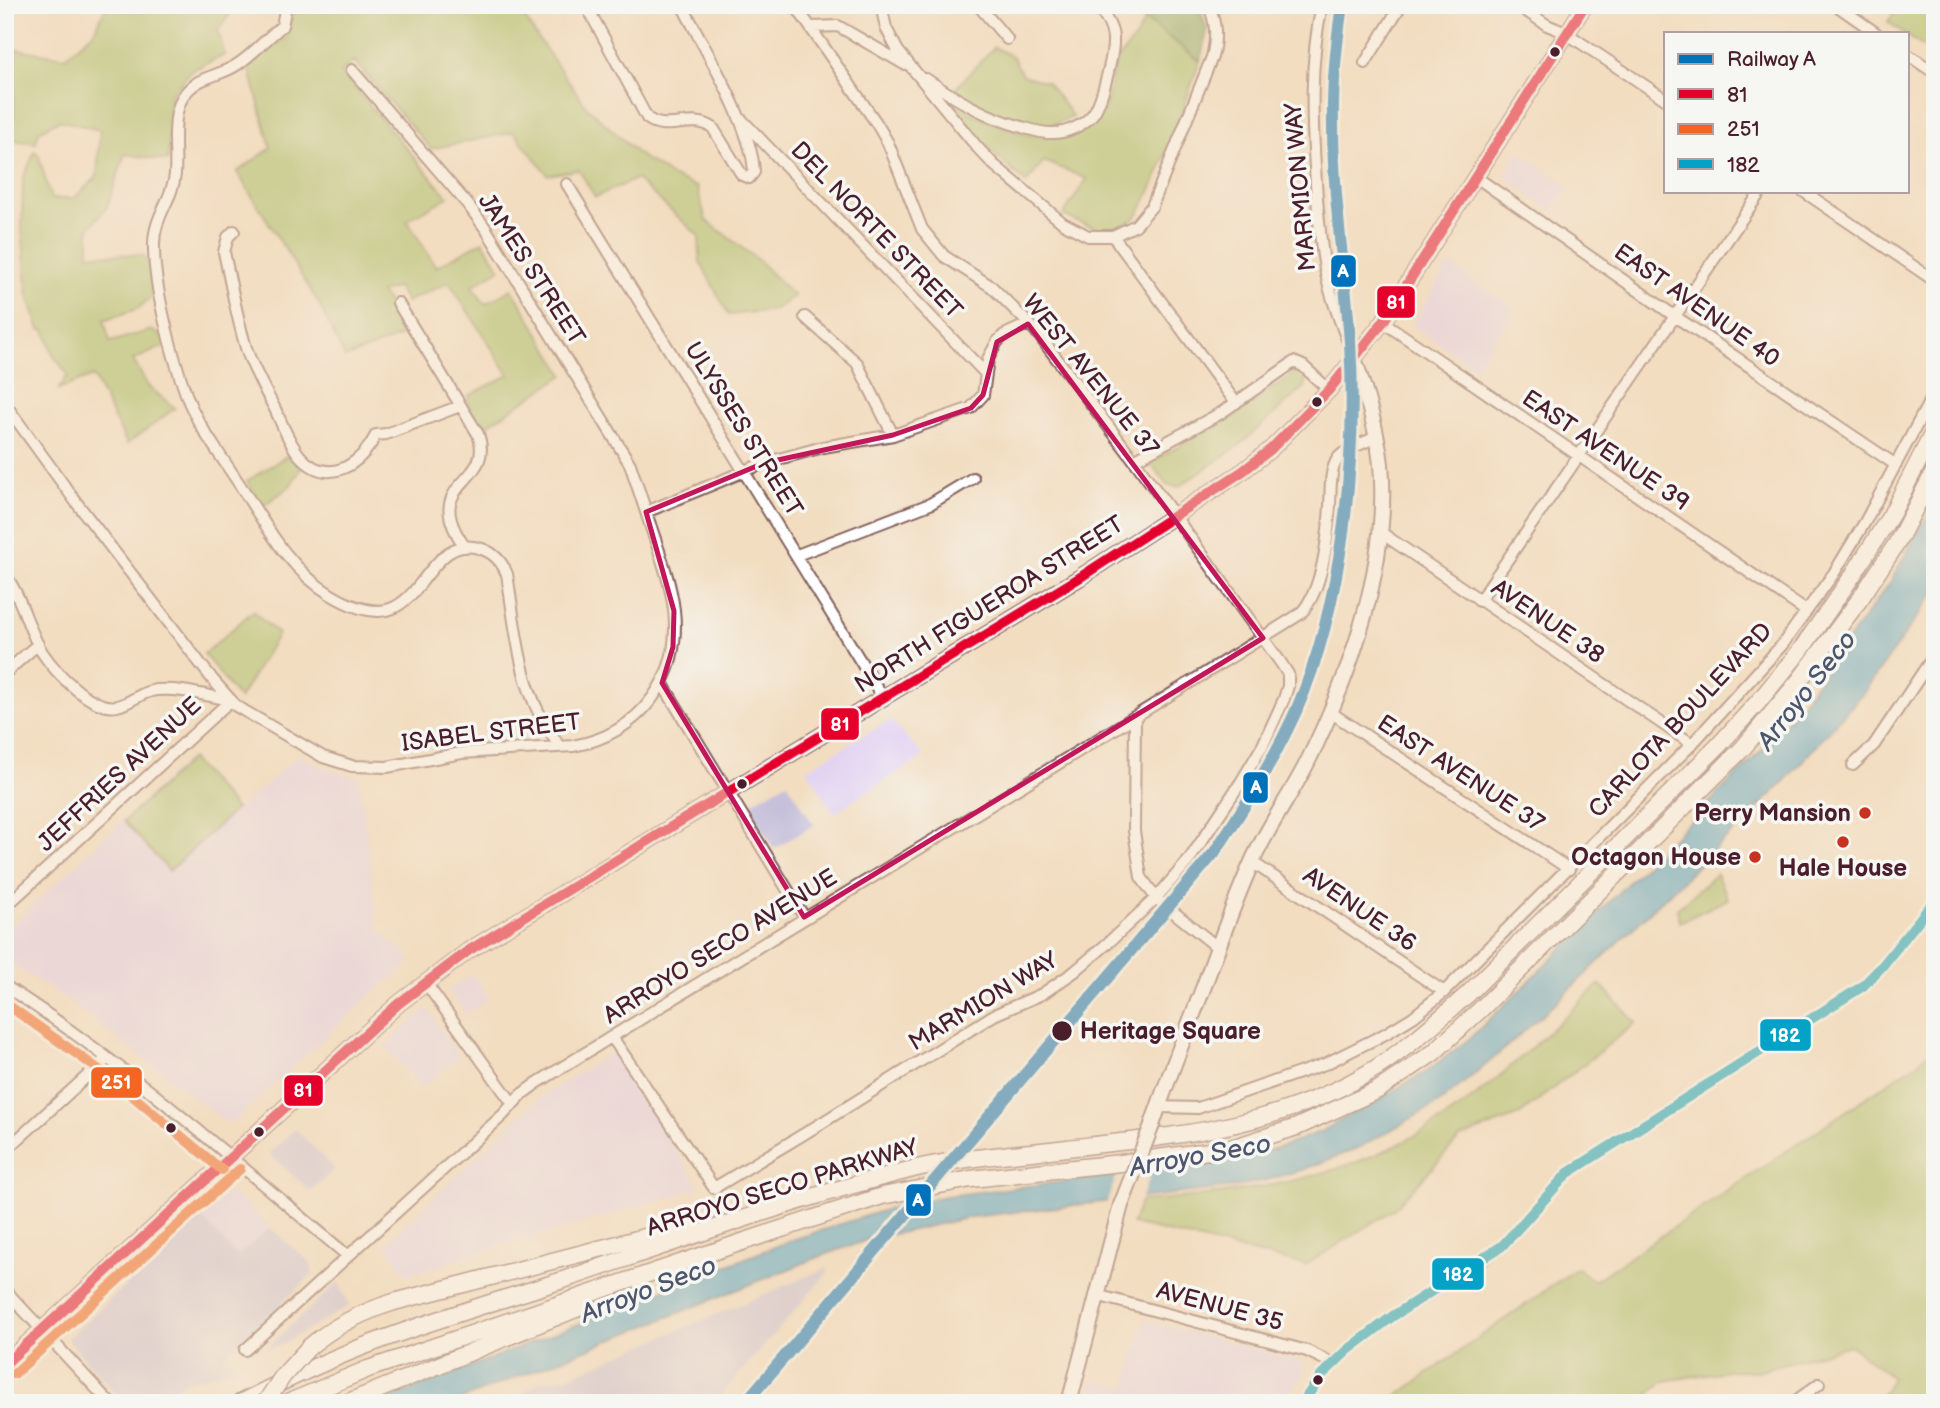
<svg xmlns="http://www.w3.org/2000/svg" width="1940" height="1408" font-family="'Balsamiq Sans',sans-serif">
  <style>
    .built { fill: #e3d3f2 }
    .industrial { fill: #c6c0da }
    .green { fill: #a2bf66; stroke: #766f48; stroke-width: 2 }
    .forest { fill: #81a65b; stroke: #666243; stroke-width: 2 }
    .water { fill: #4ea5cb; stroke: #4c627b; stroke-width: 2 }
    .pier { fill: #f2ddc0 }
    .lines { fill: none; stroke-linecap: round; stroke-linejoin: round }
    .minor-casing { stroke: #85625f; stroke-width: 14 }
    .major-casing { stroke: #85625f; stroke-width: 18 }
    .highway-casing { stroke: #85625f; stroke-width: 19 }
    .minor { stroke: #fff; stroke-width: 10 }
    .major { stroke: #fff; stroke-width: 14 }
    .highway { stroke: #fff; stroke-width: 16 }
    .major-bridge-casing { stroke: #85625f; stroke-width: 18; stroke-linecap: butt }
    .highway-bridge-casing { stroke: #85625f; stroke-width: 19; stroke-linecap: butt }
    .major-bridge { stroke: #fff; stroke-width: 14 }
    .highway-bridge { stroke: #fff; stroke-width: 16 }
    .bus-1-casing { stroke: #f6f6f2; stroke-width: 16 }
    .bus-2-casing { stroke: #f6f6f2; stroke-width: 16 }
    .bus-3-casing { stroke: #f6f6f2; stroke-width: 16 }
    .bus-1 { stroke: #e4002b; stroke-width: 10 }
    .bus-2 { stroke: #f26522; stroke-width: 10 }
    .bus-3 { stroke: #04a2c6; stroke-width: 10 }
    .rail-1-casing { stroke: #f6f6f2; stroke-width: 18 }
    .rail-1 { stroke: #0072bc; stroke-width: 12 }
    .marked { fill: none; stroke: #c2185b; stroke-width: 5; stroke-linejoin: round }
    .bus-dot { fill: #4a1f2b; stroke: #f6f6f2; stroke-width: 2.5 }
    .poi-dot { fill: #c8321e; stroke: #f6f6f2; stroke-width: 2.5 }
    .labels { text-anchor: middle; stroke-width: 7; stroke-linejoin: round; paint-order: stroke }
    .street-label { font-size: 24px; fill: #4a1f2b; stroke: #f6f6f2 }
    .poi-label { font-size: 24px; font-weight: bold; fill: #4a1f2b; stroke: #f6f6f2; text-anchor: end }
    .stop-label { font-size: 24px; font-weight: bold; fill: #4a1f2b; stroke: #f6f6f2; text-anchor: start }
    .water-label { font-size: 26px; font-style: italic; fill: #4c556b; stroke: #f6f6f2 }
    .line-badge { stroke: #f6f6f2; stroke-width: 2.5 }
    .badge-label { font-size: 19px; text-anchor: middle; font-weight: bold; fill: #fff }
  </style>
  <rect width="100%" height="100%" fill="#f6f6f2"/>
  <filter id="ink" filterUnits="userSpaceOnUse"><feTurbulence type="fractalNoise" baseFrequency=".0143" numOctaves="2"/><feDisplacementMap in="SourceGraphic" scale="14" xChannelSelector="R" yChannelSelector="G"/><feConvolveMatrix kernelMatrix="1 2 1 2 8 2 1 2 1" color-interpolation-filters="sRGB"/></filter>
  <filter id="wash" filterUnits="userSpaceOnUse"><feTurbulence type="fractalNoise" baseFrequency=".00686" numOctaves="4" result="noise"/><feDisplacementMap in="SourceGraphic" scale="28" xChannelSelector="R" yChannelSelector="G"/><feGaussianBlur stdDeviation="1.57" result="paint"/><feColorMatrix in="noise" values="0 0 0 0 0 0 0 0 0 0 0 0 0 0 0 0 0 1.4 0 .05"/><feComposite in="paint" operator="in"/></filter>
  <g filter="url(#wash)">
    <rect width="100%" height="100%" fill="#f2ddc0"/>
    <path class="built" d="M 1520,153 L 1570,187 L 1553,212 L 1504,177 Z
      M 1449,264 L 1516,309 L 1475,368 L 1412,325 Z
      M 890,720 L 924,756 L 834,813 L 807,769 Z
      M 299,755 L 326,769 L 359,778 L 378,929 L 412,961 L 379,988 L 233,1122 L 226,1122 L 65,998 L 5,960 L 5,932 L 190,757 L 238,809 Z
      M 473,975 L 489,999 L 466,1014 L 448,990 Z
      M 425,1009 L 428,1010 L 459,1056 L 422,1087 L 385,1047 Z
      M 612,1052 L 700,1188 L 406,1275 L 386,1244 L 538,1099 Z
      M 226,1193 L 232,1193 L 270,1228 L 237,1256 L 201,1217 Z
      M 1144,1320 L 1301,1361 L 1306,1369 L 1284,1403 L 1087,1403 L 1092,1381 L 1126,1389 Z"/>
    <path class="industrial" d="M 787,782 L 814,825 L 774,849 L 748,805 Z
      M 295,1129 L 335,1169 L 310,1191 L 269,1154 Z
      M 201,1217 L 237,1256 L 270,1228 L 311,1263 L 313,1274 L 225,1355 L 236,1368 L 184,1382 L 157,1403 L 125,1403 L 67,1339 Z
      M 827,1268 L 829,1271 L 714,1403 L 504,1403 L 513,1400 L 541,1381 L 567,1377 Z
      M 339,1282 L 349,1306 L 277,1347 L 266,1348 Z"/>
    <path class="green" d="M 107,5 L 236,5 L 218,31 L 225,55 L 192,70 L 170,96 L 168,161 L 125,154 L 107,207 L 89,228 L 89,254 L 143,255 L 151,269 L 152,297 L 137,309 L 104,320 L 110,342 L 152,330 L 163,338 L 165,346 L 133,360 L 148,386 L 175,408 L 127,444 L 93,376 L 59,389 L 68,375 L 53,355 L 45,330 L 40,330 L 28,296 L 22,229 L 23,179 L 35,151 L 39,157 L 51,199 L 74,198 L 97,177 L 100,130 L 59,120 L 39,131 L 36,143 L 12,140 L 16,49 L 65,57 L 93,33 Z
      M 293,5 L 523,5 L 523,15 L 535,34 L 586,106 L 638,154 L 671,176 L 697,187 L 706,220 L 759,261 L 794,296 L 774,310 L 729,315 L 700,262 L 699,236 L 636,179 L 595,197 L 579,170 L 548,175 L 514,132 L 431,149 L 354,61 L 341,72 L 448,197 L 407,220 L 436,267 L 483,241 L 500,269 L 472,286 L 485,304 L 512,289 L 564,375 L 481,429 L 468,409 L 468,396 L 509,375 L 449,282 L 406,302 L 398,287 L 381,292 L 409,333 L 345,358 L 318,302 L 237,172 L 271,148 L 249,67 L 267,49 L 288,37 Z
      M 1899,5 L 1935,5 L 1935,55 L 1888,22 Z
      M 1145,19 L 1200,61 C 1189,90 1152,204 1133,219 C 1111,237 1086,226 1063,215 L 1087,179 L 1044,161 L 1026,183 L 983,144 L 946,99 C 984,122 1057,159 1096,120 C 1113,103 1107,77 1118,59 C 1123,52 1130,46 1135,38 C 1139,33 1142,25 1145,19 Z
      M 994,47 L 1013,57 L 1022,75 L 1047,82 L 1073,117 C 1067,119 1059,123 1052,124 C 1023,130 979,104 955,89 Z
      M 1298,370 L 1305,376 L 1305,386 L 1240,445 L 1178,487 L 1167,485 L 1150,462 L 1235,416 Z
      M 288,455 L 302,467 L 290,486 L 263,506 L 247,481 Z
      M 253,611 L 278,634 L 239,699 L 204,654 Z
      M 191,759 L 236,809 L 169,871 L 124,821 Z
      M 1716,874 L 1728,899 L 1680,922 L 1677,909 Z
      M 1600,984 L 1636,1023 L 1519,1115 L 1460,1138 L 1394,1209 L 1306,1265 L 1132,1224 L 1141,1201 C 1246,1194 1352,1178 1442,1120 C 1500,1082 1549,1030 1600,984 Z
      M 1935,1048 L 1935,1403 L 1877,1403 L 1892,1378 L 1850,1345 L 1757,1371 L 1733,1370 L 1664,1381 L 1639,1403 L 1387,1403 L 1577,1268 L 1594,1281 L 1916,1064 Z"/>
    <path class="forest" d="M 1136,5 L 1199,5 L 1207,31 L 1200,61 L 1145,19 Z"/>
    <path class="water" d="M 1935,501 L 1935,592 L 1864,692 L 1780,786 L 1563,996 L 1494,1058 L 1439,1103 L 1360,1147 L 1305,1169 L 1270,1179 L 1235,1187 L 971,1217 L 867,1240 L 824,1255 L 452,1403 L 378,1403 L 789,1241 L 897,1206 L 945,1196 L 1196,1166 L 1243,1157 L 1284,1146 L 1322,1131 L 1424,1073 L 1468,1040 L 1521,989 L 1762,750 L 1801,704 L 1891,581 Z"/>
    <path class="pier" d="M 1153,1168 L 1140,1201 L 1106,1205 L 1118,1172 Z"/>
  </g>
  <g filter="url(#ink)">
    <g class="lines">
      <defs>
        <path id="minor" d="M 286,5 L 282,26 C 268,37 252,55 238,64 C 220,77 198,75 184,95 C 170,116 177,150 175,174 C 173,199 154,216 154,244 C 153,285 172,355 186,394 C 196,423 217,450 234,476 C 262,517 286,568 330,594 C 348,605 375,617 395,607 C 427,591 438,534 482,549 C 494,553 502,562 507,574 C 517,636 519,695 560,746
          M 586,5 L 647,118 C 667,134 693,113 713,128 L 742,175 L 749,178 L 754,172 C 752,126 704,48 682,5
          M 881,5 L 886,28 L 898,51 L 977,147 L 993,164 L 1063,223 L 1088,236 L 1113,236 L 1136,225 L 1152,206 L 1212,57 C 1217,37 1216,24 1209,5
          M 978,5 L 1007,39
          M 1322,5 C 1309,63 1312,124 1316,183 C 1318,213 1320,244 1326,274 C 1332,304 1345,333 1355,361
          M 1517,5 L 1547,25 L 1566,33 L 1665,99
          M 1836,5 L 1876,33
          M 813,27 L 838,26 L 904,64
          M 1907,54 L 1935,73
          M 1365,63 L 1401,5
          M 352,70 L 469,206 L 486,229 L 630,464 L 646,512
          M 926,79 C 957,100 986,117 1022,127 C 1032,130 1043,134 1054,133 C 1067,133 1084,125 1092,115 C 1102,104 1114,53 1113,38 C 1112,25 1104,14 1095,5
          M 742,120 L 986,374
          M 1476,177 L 1676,317 L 1896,465
          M 567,184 L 882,696
          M 1803,191 L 1935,281
          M 234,231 L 228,237 L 224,252 C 231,284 237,319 247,351 C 254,371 265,390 275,409 C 282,424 289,443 300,456 C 328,488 361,464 376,435 L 386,434 L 460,406
          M 1113,236 L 1236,403
          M 398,303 L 478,434 C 497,486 417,480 465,547
          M 805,317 L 857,363 L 893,435
          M 1383,322 L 1806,611
          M 5,404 L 76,502 L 213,680 L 236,706 L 323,757 L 352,766 L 387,767 L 462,753 L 573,746 C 640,734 682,678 674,610 C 670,577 656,544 646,512 L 764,463 L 823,447 L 893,435 L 971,408 L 983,395 L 988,359 L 997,342 L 1004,335 L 1028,324
          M 1134,460 L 1221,413 L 1294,362 L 1303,366 L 1329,390
          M 1380,532 L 1692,744
          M 797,555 L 930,504 L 973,478
          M 5,575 C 23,599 27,628 42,652 C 55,672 92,711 117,706 C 132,703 141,691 157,690 C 181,688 207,696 231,700
          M 1479,601 L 1761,191
          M 5,673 L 38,644
          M 662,683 L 804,917
          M 1330,712 L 1569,869
          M 1135,718 L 1134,831 L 1141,877 L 1156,898 L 1217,947
          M 1853,765 L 1874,745 L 1935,654
          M 1252,862 L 1444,992
          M 5,907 L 231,700
          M 425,982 L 513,1104
          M 5,986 C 128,1065 236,1163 348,1256
          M 612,1037 L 714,1188 L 804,1134 L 994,1015 L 1042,994 L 1074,972 L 1108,943 L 1156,898 L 1189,860 L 1241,782 L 1263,745 L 1284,699 L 1288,686 L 1288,674 L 1281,663 L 1134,460 L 1035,330 L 992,287 L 944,256 L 922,229 L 888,143 L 877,124 L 795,5
          M 1158,1107 L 1198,1108 L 1325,1064 L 1385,1034 L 1413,1017 L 1444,992 L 1692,744 L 1782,645 L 1834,573 L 1865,522 L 1935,391
          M 5,1151 L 107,1058
          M 5,1290 L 110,1403
          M 1096,1295 L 1307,1351 L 1332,1363
          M 245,1350 L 503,1115 L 522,1094 L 537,1083 C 791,925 1047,773 1300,614 C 1323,591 1328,538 1330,506 C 1331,491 1329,471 1338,458 C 1347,448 1364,443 1376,437
          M 1302,1403 L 1322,1375 L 1348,1350 L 1393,1316 L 1480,1262 L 1502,1246 L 1568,1173 L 1863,986 L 1883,965 L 1935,900
          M 1793,1403 L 1819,1384"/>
        <path id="major" d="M 1152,1125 C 1168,1078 1186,1032 1204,986 C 1219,944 1234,902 1252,862 C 1267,828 1289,798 1306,765 C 1350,677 1390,563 1381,464 C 1377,429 1366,394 1355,361
          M 5,1364 L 398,1004 L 468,951 L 1079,578 L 1243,471 L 1271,449 L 1329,390 L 1383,322 L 1585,5
          M 1069,1403 L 1121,1205"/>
        <path id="highway" d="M 309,1347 C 335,1325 362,1312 394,1302 L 672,1230 L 694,1229
          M 240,1403 C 285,1380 331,1358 378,1341 C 442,1317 508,1298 572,1277 C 686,1238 800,1197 917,1168 C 966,1157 1017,1154 1067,1148 C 1176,1136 1280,1128 1376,1068 C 1409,1047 1438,1020 1468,994 L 1718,746 L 1759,701 L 1800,651 L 1853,575 L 1891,515 L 1935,429
          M 287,1403 L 368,1369 L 745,1241 L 882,1196 L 971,1179 L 1121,1163 L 1231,1148 L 1297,1127 L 1378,1090 L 1433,1053 L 1481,1009 L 1743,748 L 1799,681 L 1860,599 L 1897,543 L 1935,470
          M 346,1403 L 583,1306"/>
      </defs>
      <use href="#minor" class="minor-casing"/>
      <use href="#major" class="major-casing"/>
      <use href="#highway" class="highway-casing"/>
      <use href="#minor" class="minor"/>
      <use href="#major" class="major"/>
      <use href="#highway" class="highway"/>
      <defs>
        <path id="major-bridge" d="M 1121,1205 L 1152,1125"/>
        <path id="highway-bridge" d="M 265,1403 L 283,1376 L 309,1347"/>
      </defs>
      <use href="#major-bridge" class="major-bridge-casing"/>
      <use href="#highway-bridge" class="highway-bridge-casing"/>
      <use href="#major-bridge" class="major-bridge"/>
      <use href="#highway-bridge" class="highway-bridge"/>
      <defs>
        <path id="bus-1" d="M 5,1364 L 398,1004 L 468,951 L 1079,578 L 1243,471 L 1271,449 L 1329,390 L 1383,322 L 1585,5"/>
        <path id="bus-2" d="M 5,1003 L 112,1079 L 222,1170
          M 14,1374 L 240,1169"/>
        <path id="bus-3" d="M 1302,1403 L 1322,1375 L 1348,1350 L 1393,1316 L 1502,1246 L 1568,1173 L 1863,986 L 1883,965 L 1935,900"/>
      </defs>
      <use href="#bus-1" class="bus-1-casing"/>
      <use href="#bus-2" class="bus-2-casing"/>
      <use href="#bus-3" class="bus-3-casing"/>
      <use href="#bus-1" class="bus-1"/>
      <use href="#bus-2" class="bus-2"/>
      <use href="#bus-3" class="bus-3"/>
      <defs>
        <path id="rail-1" d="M 745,1403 L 1214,853 C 1245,807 1273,762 1296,711 C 1343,604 1357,458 1350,342 C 1345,270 1333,199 1333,126 C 1332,85 1336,46 1342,5"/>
      </defs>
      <use href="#rail-1" class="rail-1-casing"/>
      <use href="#rail-1" class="rail-1"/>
    </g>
  </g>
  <path d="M0 0H1940V1408H0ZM 1028,324 L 1263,638 L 804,917 L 662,683 L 673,647 L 674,611 L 646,512 L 764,463 L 893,435 L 971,408 L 983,395 L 997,342 Z" fill="#f2ddc0" fill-opacity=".55" fill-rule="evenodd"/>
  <path class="marked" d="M 1028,324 L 1263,638 L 804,917 L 662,683 L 673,647 L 674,611 L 646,512 L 764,463 L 893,435 L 971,408 L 983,395 L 997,342 Z"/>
  <g class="bus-dot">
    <circle cx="1555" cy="52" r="6"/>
    <circle cx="1317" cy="402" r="6"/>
    <circle cx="742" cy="784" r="6"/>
    <circle cx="1062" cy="1031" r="11"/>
    <circle cx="171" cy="1128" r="6"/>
    <circle cx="259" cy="1132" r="6"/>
    <circle cx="1318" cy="1380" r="6"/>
  </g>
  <g class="poi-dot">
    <circle cx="1865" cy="813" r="7"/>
    <circle cx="1843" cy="842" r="7"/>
    <circle cx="1755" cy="857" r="7"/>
  </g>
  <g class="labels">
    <g class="street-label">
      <text transform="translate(1300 187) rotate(-95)" y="8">MARMION WAY</text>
      <text transform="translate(877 230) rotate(46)" y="8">DEL NORTE STREET</text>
      <text transform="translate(532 269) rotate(57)" y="8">JAMES STREET</text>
      <text transform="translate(1697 305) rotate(35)" y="8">EAST AVENUE 40</text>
      <text transform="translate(1091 375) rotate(51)" y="8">WEST AVENUE 37</text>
      <text transform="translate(744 429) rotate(58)" y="8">ULYSSES STREET</text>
      <text transform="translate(1606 450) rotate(34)" y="8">EAST AVENUE 39</text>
      <text transform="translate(989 604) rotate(-32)" y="8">NORTH FIGUEROA STREET</text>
      <text transform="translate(1548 621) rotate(34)" y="8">AVENUE 38</text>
      <text transform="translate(1680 720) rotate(-47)" y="8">CARLOTA BOULEVARD</text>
      <text transform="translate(491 732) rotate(-7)" y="8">ISABEL STREET</text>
      <text transform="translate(1461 773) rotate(33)" y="8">EAST AVENUE 37</text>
      <text transform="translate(119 774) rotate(-43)" y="8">JEFFRIES AVENUE</text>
      <text transform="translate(1360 909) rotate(34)" y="8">AVENUE 36</text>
      <text transform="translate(720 946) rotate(-32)" y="8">ARROYO SECO AVENUE</text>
      <text transform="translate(983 1001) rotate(-31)" y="8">MARMION WAY</text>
      <text transform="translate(782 1187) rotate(-17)" y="8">ARROYO SECO PARKWAY</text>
      <text transform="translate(1220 1306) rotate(15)" y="8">AVENUE 35</text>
    </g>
    <g class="poi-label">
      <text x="1851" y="821">Perry Mansion</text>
      <text x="1741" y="865">Octagon House</text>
      <text x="1843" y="876" text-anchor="middle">Hale House</text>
    </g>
    <g class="stop-label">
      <text x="1080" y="1039">Heritage Square</text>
    </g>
    <g class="water-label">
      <text transform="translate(1806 690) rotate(-52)" y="9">Arroyo Seco</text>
      <text transform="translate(1200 1155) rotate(-10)" y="9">Arroyo Seco</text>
      <text transform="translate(648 1289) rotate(-21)" y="9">Arroyo Seco</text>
    </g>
  </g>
  <g class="line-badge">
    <rect x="1330" y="254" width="27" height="34" rx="7" fill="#0072bc"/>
    <rect x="1376" y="285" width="40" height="34" rx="7" fill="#e4002b"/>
    <rect x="820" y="707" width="40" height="34" rx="7" fill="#e4002b"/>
    <rect x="1242" y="771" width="27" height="33" rx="7" fill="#0072bc"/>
    <rect x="1759" y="1018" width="53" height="34" rx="7" fill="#04a2c6"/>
    <rect x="90" y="1066" width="53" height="33" rx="7" fill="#f26522"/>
    <rect x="283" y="1074" width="41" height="33" rx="7" fill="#e4002b"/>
    <rect x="905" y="1183" width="27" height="34" rx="7" fill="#0072bc"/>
    <rect x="1431" y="1257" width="54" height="34" rx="7" fill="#04a2c6"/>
  </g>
  <g class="badge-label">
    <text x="1343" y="278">A</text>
    <text x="1396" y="309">81</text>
    <text x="840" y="731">81</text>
    <text x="1256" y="794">A</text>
    <text x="1785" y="1042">182</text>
    <text x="116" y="1089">251</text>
    <text x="303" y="1097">81</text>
    <text x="918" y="1207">A</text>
    <text x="1458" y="1281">182</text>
  </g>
  <rect width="1940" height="1408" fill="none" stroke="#f6f6f2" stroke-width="28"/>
  <rect x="1664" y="32" width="245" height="161" fill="#f6f6f2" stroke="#b1a0a2" stroke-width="2"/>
  <rect x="1678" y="54" width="35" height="10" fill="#0072bc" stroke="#b1a0a2" stroke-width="2"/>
  <text x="1727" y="66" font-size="21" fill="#4a1f2b">Railway A</text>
  <rect x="1678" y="89" width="35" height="10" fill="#e4002b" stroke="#b1a0a2" stroke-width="2"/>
  <text x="1727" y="102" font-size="21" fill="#4a1f2b">81</text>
  <rect x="1678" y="124" width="35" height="10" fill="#f26522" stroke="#b1a0a2" stroke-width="2"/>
  <text x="1727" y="136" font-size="21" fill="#4a1f2b">251</text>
  <rect x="1678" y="159" width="35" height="10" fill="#04a2c6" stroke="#b1a0a2" stroke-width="2"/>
  <text x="1727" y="172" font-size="21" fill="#4a1f2b">182</text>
</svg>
